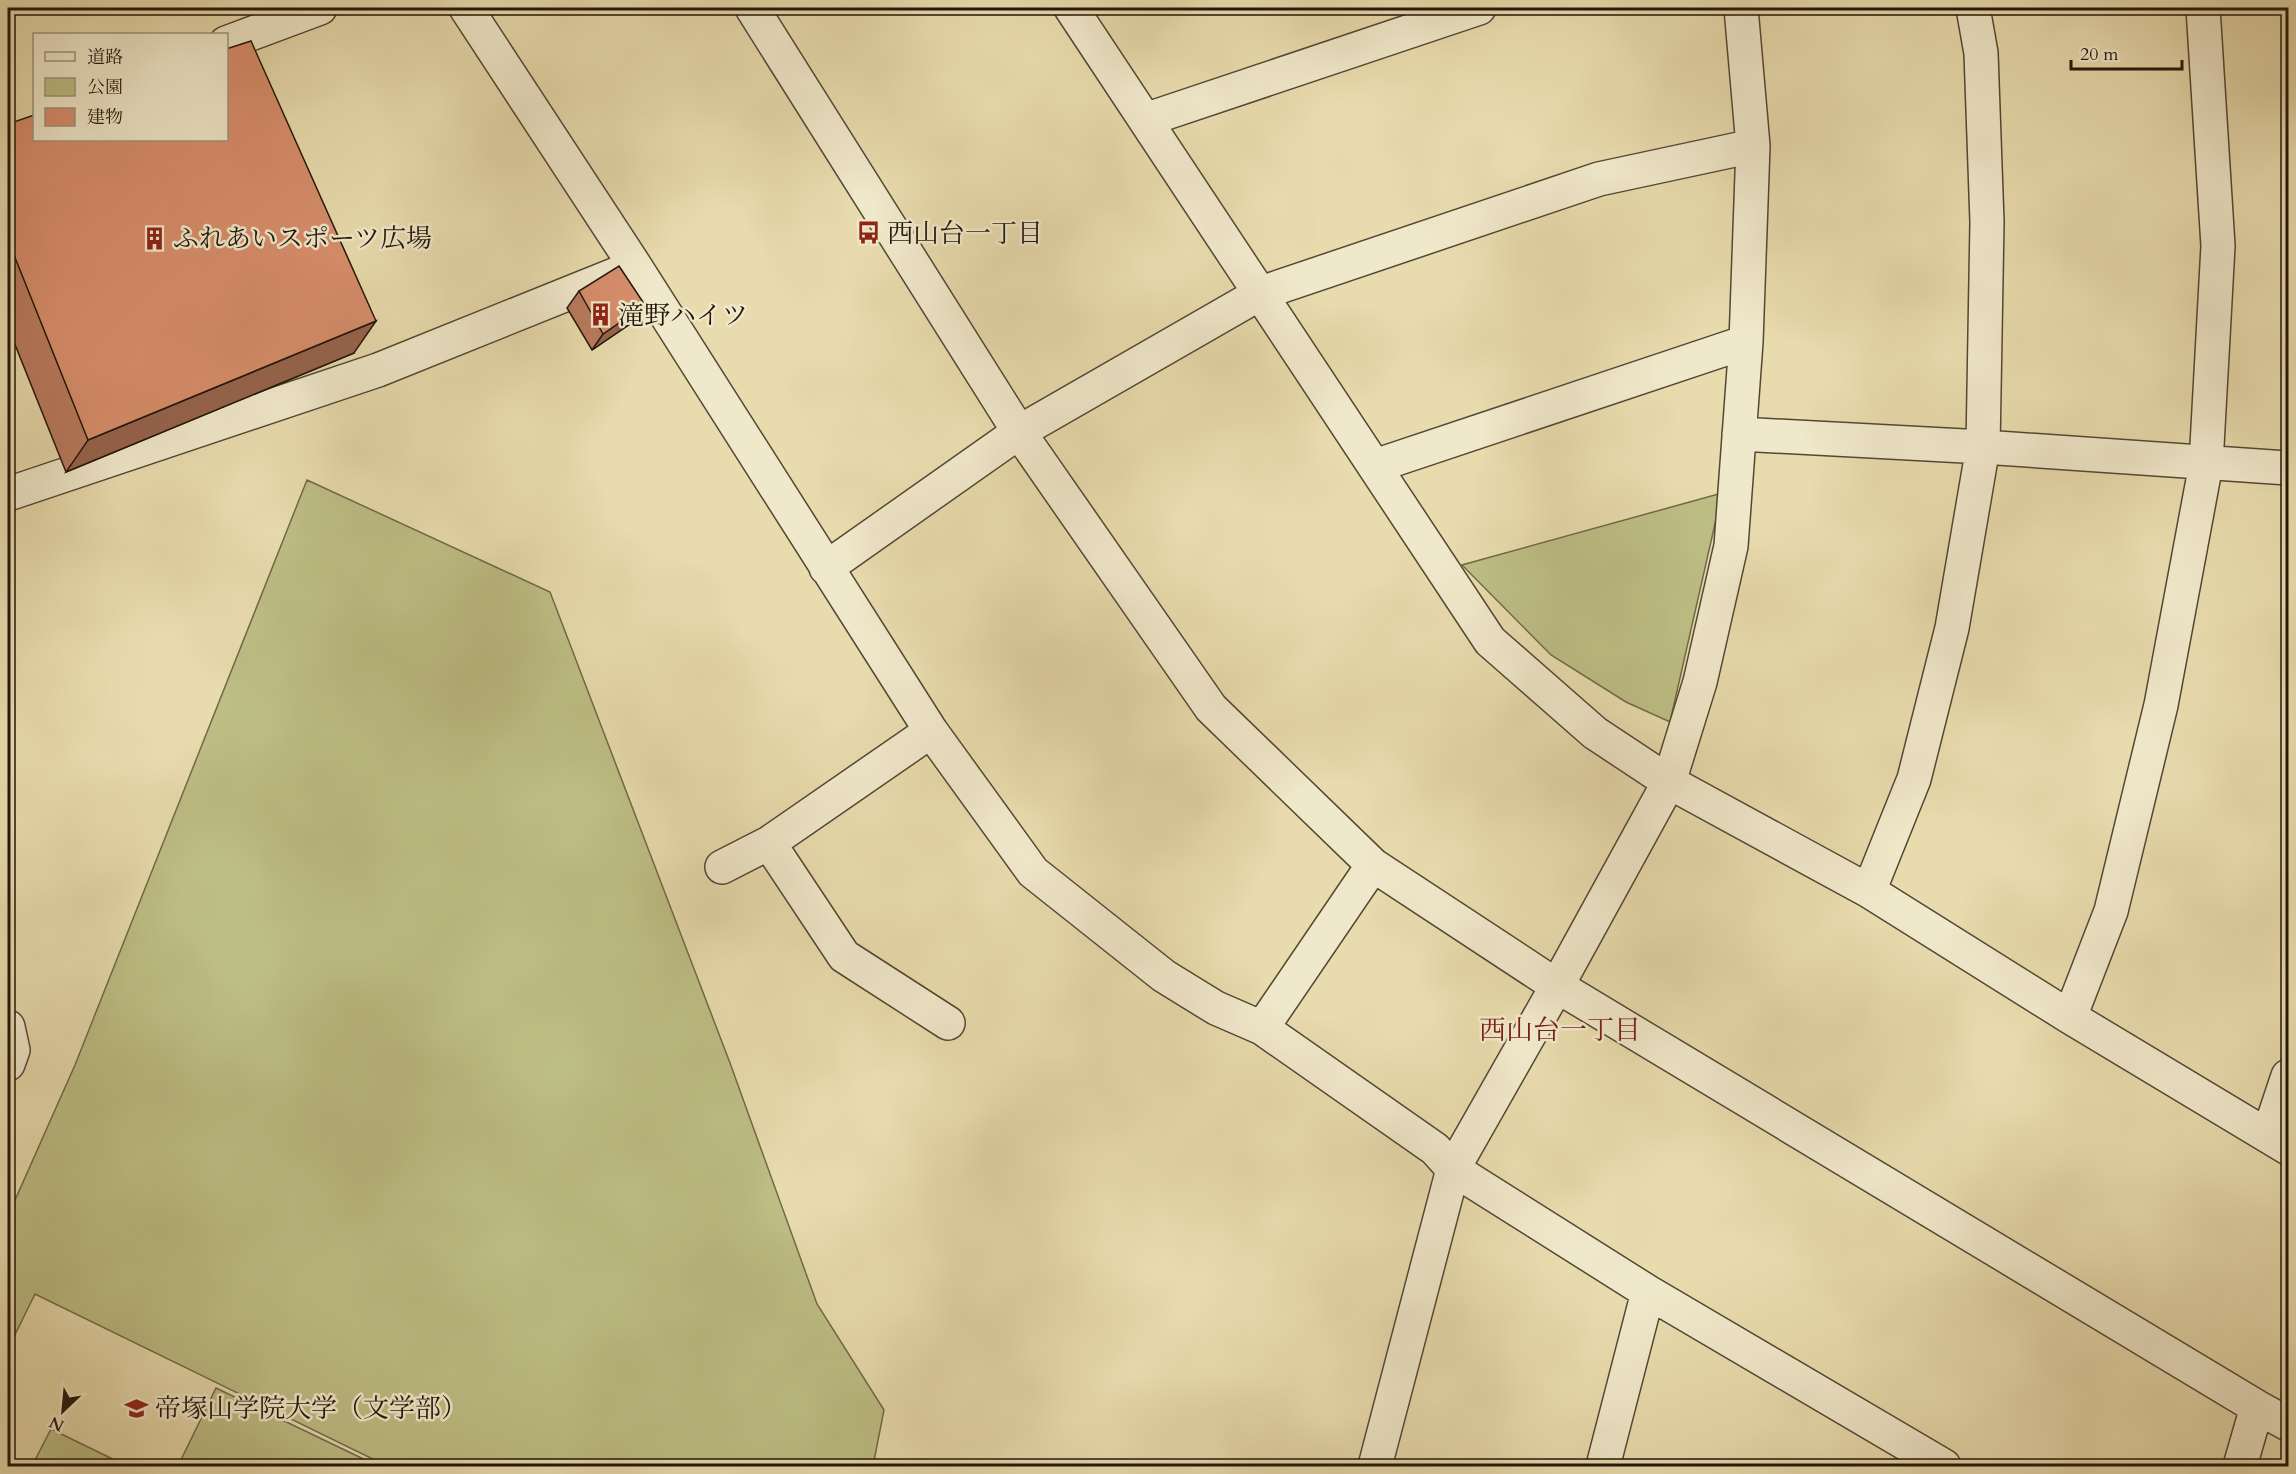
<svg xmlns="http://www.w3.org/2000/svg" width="2296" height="1474" font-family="Cardo,'Noto Serif JP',serif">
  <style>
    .green { fill: #bdbe85; stroke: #6f6a48; stroke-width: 1.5 }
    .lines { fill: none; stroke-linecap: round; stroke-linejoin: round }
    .minor-casing { stroke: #534734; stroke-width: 36 }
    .minor { stroke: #f0e8ca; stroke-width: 33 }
    .wall { fill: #b97a5d; stroke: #21160b; stroke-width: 1.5 }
    .shaded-wall { fill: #96634c; stroke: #21160b; stroke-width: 1.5 }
    .building { fill: #d78e6c; stroke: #21160b; stroke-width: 1.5 }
    .labels { text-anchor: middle; stroke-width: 5; stroke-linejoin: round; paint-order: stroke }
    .poi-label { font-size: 26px; fill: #21160b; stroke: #f0e8ca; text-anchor: start }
    .neighbourhood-label { font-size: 27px; fill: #7a1f14; stroke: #f0e8ca }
  </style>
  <rect width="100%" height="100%" fill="#e8dbad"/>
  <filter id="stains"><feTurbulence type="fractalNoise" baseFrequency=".00333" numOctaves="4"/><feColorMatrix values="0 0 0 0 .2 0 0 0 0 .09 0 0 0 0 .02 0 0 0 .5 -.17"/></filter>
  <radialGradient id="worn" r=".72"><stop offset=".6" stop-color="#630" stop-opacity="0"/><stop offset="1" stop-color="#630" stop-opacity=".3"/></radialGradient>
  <path class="green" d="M 307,480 L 550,592 L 730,1063 L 817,1304 L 884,1410 L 873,1466 L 387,1466 L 35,1294 L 8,1349 L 8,1216 L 75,1065 Z
    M 1722,493 L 1670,722 L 1626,702 L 1551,655 L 1462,565 Z
    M 216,1388 L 378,1466 L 178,1466 Z
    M 51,1429 L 127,1466 L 32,1466 Z"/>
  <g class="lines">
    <defs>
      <path id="minor" d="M 466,8 L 635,266 L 931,731 L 1033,872 L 1164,976 L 1216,1008 L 1262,1028 L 1435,1149 L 1453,1169 L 1375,1466
        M 752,8 L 1019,432 L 1211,708 L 1373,865 L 1557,986 L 2257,1407 L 2288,1424
        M 1071,8 L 1490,641 L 1595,733 L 1669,782 L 1869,891 L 2070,1017 L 2288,1148
        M 1741,8 L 1753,146 L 1746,342 L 1731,546 L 1700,682 L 1669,782 L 1557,986 L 1453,1169 L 1648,1292 L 1944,1466
        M 226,43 L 320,8
        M 1145,120 L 1479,8
        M 1739,434 L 1983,447 L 2288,468
        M 1375,466 L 1746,342
        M 8,494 L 378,370 L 629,269
        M 826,568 L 1019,432 L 1261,293 L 1599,179 L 1753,146
        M 769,843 L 844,956 L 948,1023
        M 722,867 L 769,843 L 931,731
        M 1869,891 L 1914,779 L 1952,628 L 1983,447 L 1987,222 L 1981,53 L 1973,8
        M 2070,1017 L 2111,911 L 2161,705 L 2206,464 L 2218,246 L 2203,8
        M 8,1027 L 13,1050 L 8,1064
        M 1262,1028 L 1373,865
        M 2268,1136 L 2288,1076
        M 1603,1466 L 1648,1292
        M 2240,1466 L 2257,1407"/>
    </defs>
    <use href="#minor" class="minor-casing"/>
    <use href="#minor" class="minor"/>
  </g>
  <path class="wall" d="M 8,124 L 354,353 L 66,472 L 8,327 Z
    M 579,291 L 645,305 L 633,322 L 592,350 L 567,308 Z"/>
  <path class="shaded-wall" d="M 645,305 L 633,322 L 592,350 L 603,334 Z
    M 376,321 L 354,353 L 66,472 L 88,440 Z"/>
  <path class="building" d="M 251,41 L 376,321 L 88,440 L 8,240 L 8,124 L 34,115 L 34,140 L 226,140 L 226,49 Z
    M 619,266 L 645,305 L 603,334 L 579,291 Z"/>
  <defs>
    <symbol id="bus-bare" viewBox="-9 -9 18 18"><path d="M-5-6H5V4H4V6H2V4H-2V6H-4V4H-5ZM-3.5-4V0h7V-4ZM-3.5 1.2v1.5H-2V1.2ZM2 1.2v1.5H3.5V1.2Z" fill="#8f2418" stroke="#f0e8ca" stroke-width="2.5" paint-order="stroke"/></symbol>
    <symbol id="building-bare" viewBox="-9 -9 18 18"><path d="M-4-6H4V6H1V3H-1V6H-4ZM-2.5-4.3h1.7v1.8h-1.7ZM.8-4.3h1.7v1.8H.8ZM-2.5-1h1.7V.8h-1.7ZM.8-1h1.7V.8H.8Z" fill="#8f2418" stroke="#f0e8ca" stroke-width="2.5" paint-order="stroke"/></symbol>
    <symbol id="university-bare" viewBox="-9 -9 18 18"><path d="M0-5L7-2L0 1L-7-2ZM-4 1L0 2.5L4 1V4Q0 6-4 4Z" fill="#8f2418" stroke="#f0e8ca" stroke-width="2.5" paint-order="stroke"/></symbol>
  </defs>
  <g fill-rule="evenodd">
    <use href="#bus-bare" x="852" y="216" width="33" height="33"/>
    <use href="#building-bare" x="138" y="222" width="33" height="33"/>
    <use href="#building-bare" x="584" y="298" width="33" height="33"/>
    <use href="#university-bare" x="120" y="1392" width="33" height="33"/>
  </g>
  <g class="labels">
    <g class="poi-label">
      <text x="887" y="242">西山台一丁目</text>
      <text x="173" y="247">ふれあいスポーツ広場</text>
      <text x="618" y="324">滝野ハイツ</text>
      <text x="155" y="1417">帝塚山学院大学（文学部）</text>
    </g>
    <g class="neighbourhood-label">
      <text x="1560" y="1039">西山台一丁目</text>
    </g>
  </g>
  <rect width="2296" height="1474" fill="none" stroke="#e8dbad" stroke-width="30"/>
  <rect x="9" y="9" width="2278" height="1456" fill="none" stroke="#21160b" stroke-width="3"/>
  <rect x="15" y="15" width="2266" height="1444" fill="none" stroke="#21160b" stroke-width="1.5"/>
  <rect x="33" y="33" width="195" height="108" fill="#f0e8ca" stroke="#9d947e" stroke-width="1.5"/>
  <rect x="45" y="52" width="30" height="9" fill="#f0e8ca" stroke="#9d947e" stroke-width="1.5"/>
  <text x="87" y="63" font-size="18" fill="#21160b">道路</text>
  <rect x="45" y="78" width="30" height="18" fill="#bdbe85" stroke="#9d947e" stroke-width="1.5"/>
  <text x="87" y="93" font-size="18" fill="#21160b">公園</text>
  <rect x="45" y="108" width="30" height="18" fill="#d78e6c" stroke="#9d947e" stroke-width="1.5"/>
  <text x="87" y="123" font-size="18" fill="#21160b">建物</text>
  <g transform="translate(63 1411) rotate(206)" stroke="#f0e8ca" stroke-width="4.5" paint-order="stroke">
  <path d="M0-4.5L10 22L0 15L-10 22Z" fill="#21160b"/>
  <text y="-9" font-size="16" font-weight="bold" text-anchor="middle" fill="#21160b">N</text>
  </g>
  <path d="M2071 60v9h111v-9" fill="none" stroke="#21160b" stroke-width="3"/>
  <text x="2080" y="60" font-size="18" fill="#21160b" stroke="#f0e8ca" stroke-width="4.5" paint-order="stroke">20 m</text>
  <rect width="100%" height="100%" filter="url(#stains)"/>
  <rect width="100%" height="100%" fill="url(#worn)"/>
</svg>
